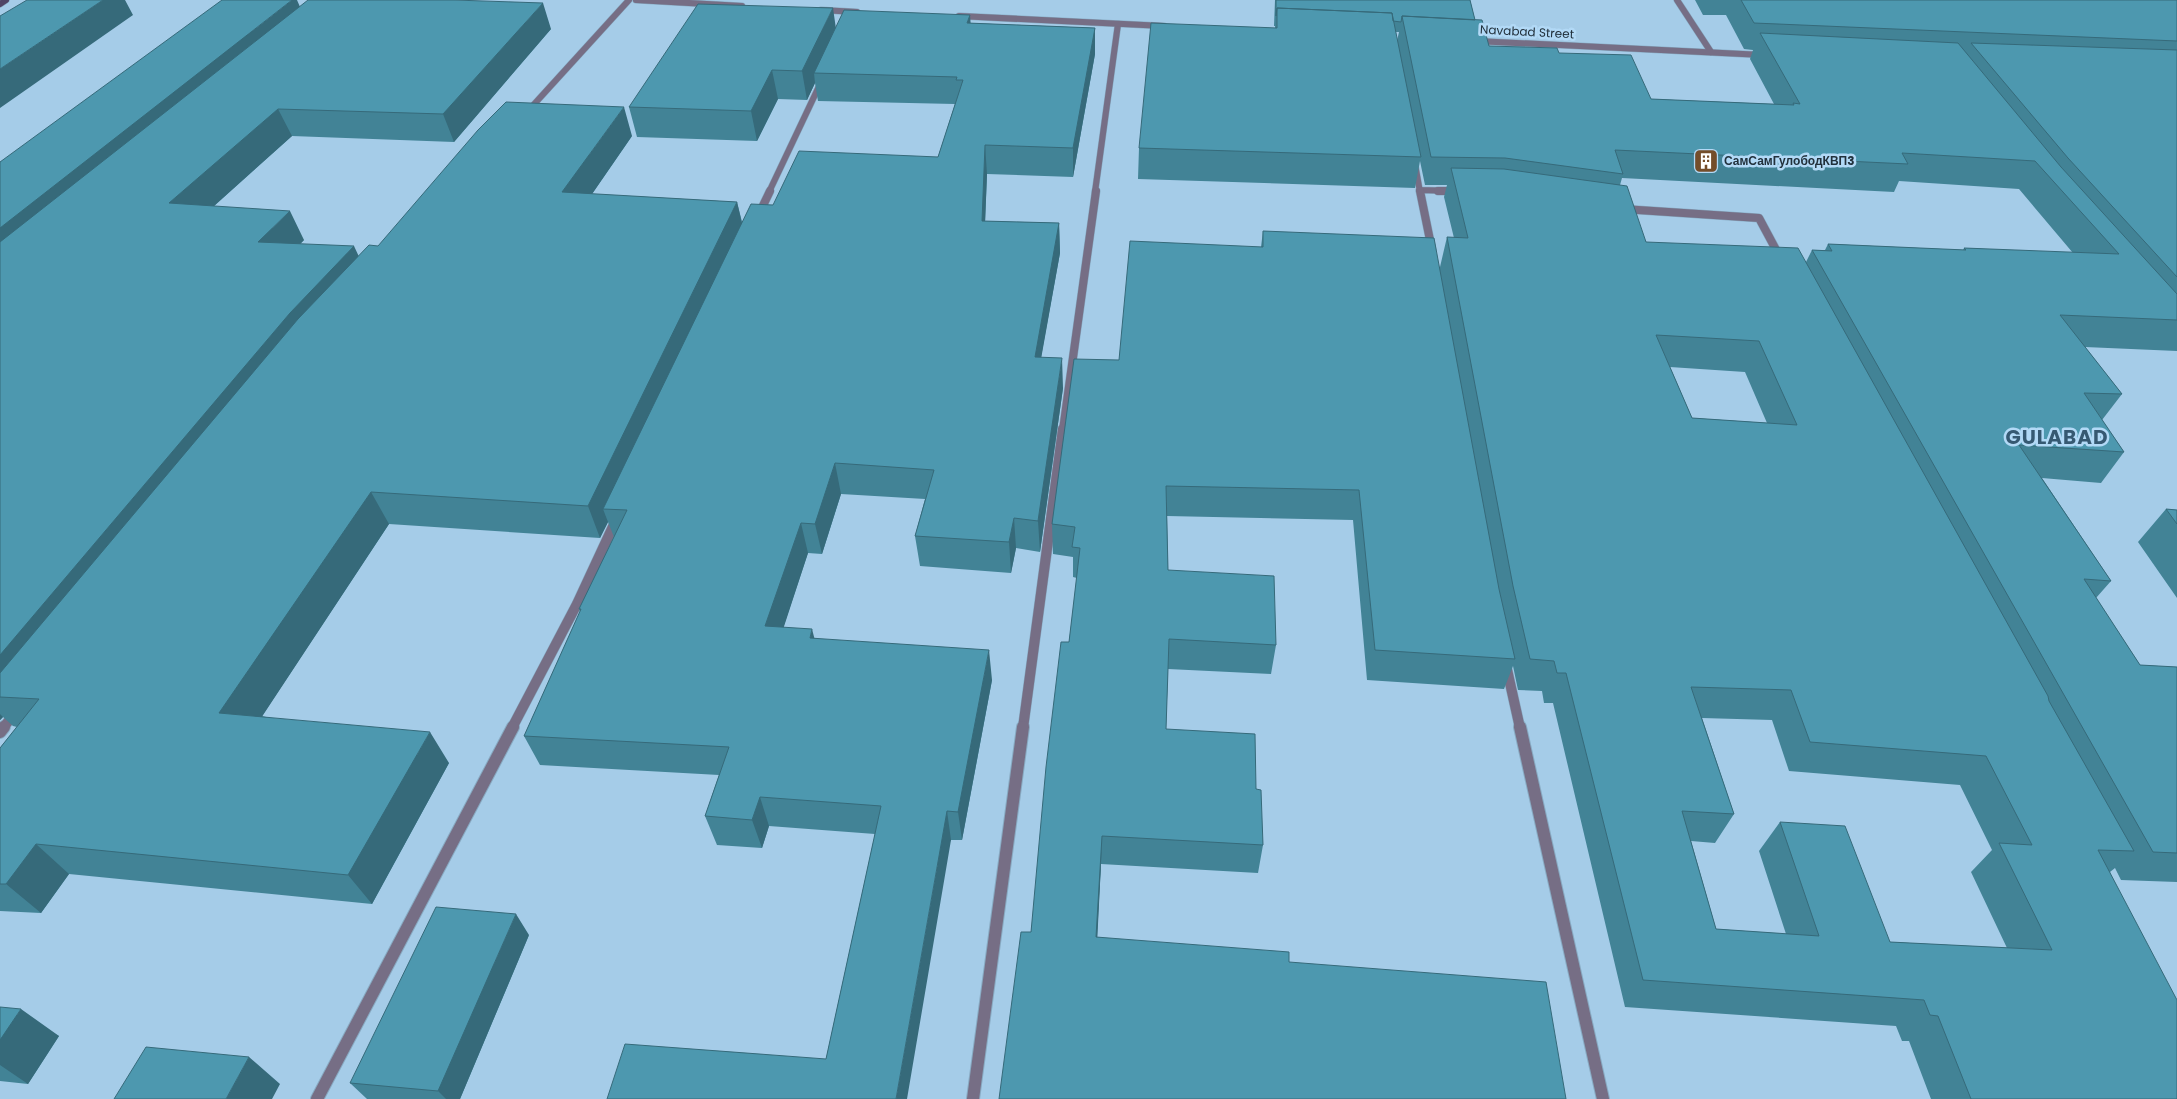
<svg xmlns="http://www.w3.org/2000/svg" width="2177" height="1099" font-family="Poppins,sans-serif">
  <style>
    .lines { fill: none; stroke-linecap: round; stroke-linejoin: round }
    .service-far3-casing { stroke: #88aac2; stroke-width: 7 }
    .service-far2-casing { stroke: #88aac2; stroke-width: 9 }
    .service-far1-casing { stroke: #88aac2; stroke-width: 11 }
    .service-casing { stroke: #88aac2; stroke-width: 14 }
    .minor-casing { stroke: #88aac2; stroke-width: 7 }
    .tertiary-casing { stroke: #88aac2; stroke-width: 7 }
    .secondary-casing { stroke: #88aac2; stroke-width: 7 }
    .service-far3 { stroke: #766e85; stroke-width: 6 }
    .service-far2 { stroke: #766e85; stroke-width: 8 }
    .service-far1 { stroke: #766e85; stroke-width: 10 }
    .service { stroke: #766e85; stroke-width: 12 }
    .minor { stroke: #766e85; stroke-width: 6 }
    .tertiary { stroke: #766e85; stroke-width: 6 }
    .secondary { stroke: #504465; stroke-width: 6 }
    .wall { fill: #428396; fill-rule: evenodd }
    .shaded-wall { fill: #366a7a }
    .building { fill: #4d98af; stroke: #366a7a; fill-rule: evenodd }
    .labels { text-anchor: middle; stroke-width: 5; stroke-linejoin: round; paint-order: stroke }
    .far-street-label { font-size: 12px; fill: #22313c; stroke: #b2d9f6 }
    .far-poi-label { font-size: 12px; font-weight: bold; fill: #22313c; stroke: #b2d9f6; text-anchor: start }
    .district-label { font-size: 20px; font-weight: bold; letter-spacing: 1px; fill: #365972; stroke: #b2d9f6 }
  </style>
  <rect width="100%" height="100%" fill="#a5cce8"/>
  <g class="lines">
    <defs>
      <path id="service-far3" d="M 527,112 L 629,0
        M 1415,164 L 1420,192
        M 1419,190 L 1457,191
        M 769,192 L 822,80
        M 1095,192 L 1118,24"/>
      <path id="service-far2" d="M 1420,191 L 1432,250
        M 1438,191 L 1457,191
        M 1623,209 L 1759,218 L 1781,259
        M 758,216 L 770,191
        M 1063,430 L 1096,191"/>
      <path id="service-far1" d="M 1506,665 L 1520,728
        M 3,728 L 15,713
        M 512,728 L 577,604 L 616,520
        M 1023,728 L 1063,429"/>
      <path id="service" d="M 1520,727 L 1603,1099
        M 0,732 L 4,727
        M 317,1099 L 513,727
        M 973,1099 L 1023,727"/>
      <path id="minor" d="M 1677,0 L 1711,52"/>
      <path id="tertiary" d="M 636,0 L 742,6
        M 821,10 L 857,12
        M 959,16 L 1164,26
        M 1476,41 L 1763,55"/>
      <path id="secondary" d="M 0,4 L 6,0"/>
    </defs>
    <use href="#service-far3" class="service-far3-casing"/>
    <use href="#service-far2" class="service-far2-casing"/>
    <use href="#service-far1" class="service-far1-casing"/>
    <use href="#service" class="service-casing"/>
    <use href="#minor" class="minor-casing"/>
    <use href="#tertiary" class="tertiary-casing"/>
    <use href="#secondary" class="secondary-casing"/>
    <use href="#service-far3" class="service-far3"/>
    <use href="#service-far2" class="service-far2"/>
    <use href="#service-far1" class="service-far1"/>
    <use href="#service" class="service"/>
    <use href="#minor" class="minor"/>
    <use href="#tertiary" class="tertiary"/>
    <use href="#secondary" class="secondary"/>
  </g>
  <path class="wall" d="M 1275,0 L 1470,0 L 1475,20 L 1489,46 L 1559,53 L 1651,99 L 1774,104 L 1750,59 L 1753,50 L 1744,49 L 1726,15 L 1703,15 L 1695,0 L 2177,0 L 2177,351 L 2085,347 L 2122,394 L 2102,420 L 2124,452 L 2101,483 L 2042,478 L 2111,581 L 2096,598 L 2140,665 L 2177,667 L 2177,882 L 2121,880 L 2115,868 L 2110,872 L 2177,1099 L 1931,1099 L 1909,1041 L 1902,1041 L 1896,1026 L 1625,1007 L 1553,703 L 1544,703 L 1542,691 L 1518,690 L 1513,666 L 1504,689 L 1367,680 L 1353,520 L 1167,516 L 1168,570 L 1276,645 L 1271,674 L 1168,669 L 1166,729 L 1256,789 L 1263,845 L 1258,873 L 1101,864 L 1097,937 L 1289,962 L 1566,1099 L 1031,932 L 1069,642 L 1077,578 L 1073,577 L 1073,557 L 1053,554 L 1052,524 L 1119,360 L 1261,247 L 1263,231 L 1440,267 L 1447,237 L 1454,238 L 1444,197 L 1447,185 L 1425,185 L 1420,161 L 1415,188 L 1138,179 L 1139,148 L 1275,28 L 1275,26 L 1274,26 ZM 1395,32 L 1399,32 L 1397,41 ZM 1622,178 L 1894,192 L 1899,181 L 2019,189 L 2073,253 L 1964,248 L 1963,250 L 1828,244 L 1825,250 L 1812,250 L 1806,262 L 1646,242 L 1620,185 ZM 1670,367 L 1745,372 L 1767,423 L 1692,418 ZM 1702,718 L 1772,720 L 1789,771 L 1960,785 L 1992,850 L 1971,872 L 2007,948 L 1890,942 L 1780,822 L 1759,851 L 1786,934 L 1716,929 L 1691,841 L 1715,843 L 1734,814 Z
    M 300,7 L 551,29 L 454,142 L 292,136 L 214,206 L 304,240 L 300,244 L 359,256 L 378,246 L 632,136 L 592,194 L 737,202 L 742,222 L 773,205 L 938,157 L 955,104 L 818,101 L 815,83 L 807,100 L 778,99 L 757,141 L 637,137 L 629,107 L 836,28 L 971,23 L 1095,28 L 1095,54 L 1073,177 L 987,174 L 985,221 L 1059,223 L 1060,253 L 1041,357 L 1063,388 L 1040,552 L 1016,548 L 1011,573 L 920,566 L 915,536 L 925,499 L 841,494 L 822,554 L 808,553 L 783,628 L 814,638 L 992,680 L 962,840 L 951,840 L 826,1059 L 875,834 L 769,826 L 762,848 L 717,845 L 705,816 L 719,775 L 540,765 L 524,736 L 580,612 L 579,609 L 614,537 L 608,522 L 600,538 L 389,524 L 262,716 L 449,763 L 372,904 L 69,874 L 41,913 L 0,911 L 0,748 L 17,727 L 13,726 L 3,717 L 0,720 L 0,162 Z
    M 2166,509 L 2177,510 L 2177,598 L 2138,542 Z
    M 529,935 L 460,1099 L 367,1099 L 350,1083 Z
    M 0,1007 L 59,1036 L 28,1084 L 0,1081 Z"/>
  <path class="shaded-wall" d="M 103,0 L 125,0 L 133,15 L 0,108 L 0,69 Z
    M 292,0 L 297,0 L 307,23 L 0,273 L 0,228 Z
    M 543,3 L 551,29 L 454,142 L 443,114 Z
    M 833,8 L 837,36 L 814,73 L 815,83 L 807,100 L 802,71 Z
    M 970,15 L 972,41 L 967,23 Z
    M 1095,28 L 1095,54 L 1073,177 L 1073,148 Z
    M 772,70 L 778,99 L 757,141 L 751,111 Z
    M 624,107 L 632,136 L 572,223 L 562,192 Z
    M 278,109 L 292,136 L 185,232 L 169,203 Z
    M 985,145 L 987,174 L 984,250 L 982,221 Z
    M 737,202 L 744,232 L 603,509 L 608,522 L 600,538 L 588,506 Z
    M 290,211 L 304,240 L 274,271 L 258,242 Z
    M 1059,223 L 1060,253 L 1036,387 L 1035,357 Z
    M 354,246 L 368,276 L 0,697 L 0,655 L 290,313 Z
    M 1062,358 L 1063,388 L 1040,552 L 1038,521 Z
    M 835,463 L 841,494 L 822,554 L 815,524 Z
    M 371,492 L 389,524 L 244,744 L 219,713 Z
    M 1014,518 L 1016,548 L 1011,573 L 1009,542 Z
    M 801,523 L 808,553 L 774,657 L 765,626 Z
    M 812,629 L 820,660 L 810,638 Z
    M 989,650 L 992,680 L 962,840 L 958,812 Z
    M 0,714 L 3,717 L 0,720 Z
    M 430,732 L 449,763 L 372,904 L 348,875 Z
    M 760,797 L 769,826 L 762,848 L 752,820 Z
    M 947,811 L 951,840 L 907,1099 L 896,1099 Z
    M 1102,836 L 1101,864 L 1096,964 L 1096,937 Z
    M 36,844 L 69,874 L 41,913 L 6,884 Z
    M 516,914 L 529,935 L 460,1099 L 446,1099 L 438,1091 Z
    M 21,1009 L 59,1036 L 28,1084 L 0,1065 L 0,1040 Z
    M 249,1057 L 280,1084 L 272,1099 L 226,1099 Z"/>
  <path class="building" d="M 27,0 L 103,0 L 0,69 L 0,16 Z
    M 222,0 L 292,0 L 0,228 L 0,162 Z
    M 308,0 L 454,0 L 543,3 L 443,114 L 278,109 L 169,203 L 290,211 L 258,242 L 354,246 L 290,313 L 0,655 L 0,242 Z
    M 1276,0 L 1470,0 L 1475,20 L 1402,16 L 1401,22 L 1393,21 L 1392,13 L 1277,8 L 1276,16 Z
    M 1741,0 L 2177,0 L 2177,41 L 1754,23 Z
    M 698,4 L 833,8 L 802,71 L 772,70 L 751,111 L 629,107 Z
    M 1277,8 L 1392,13 L 1421,157 L 1139,148 L 1151,23 L 1277,28 Z
    M 844,10 L 970,15 L 967,23 L 1095,28 L 1073,148 L 985,145 L 982,221 L 1059,223 L 1035,357 L 1062,358 L 1038,521 L 1014,518 L 1009,542 L 915,536 L 934,470 L 835,463 L 815,524 L 801,523 L 765,626 L 812,629 L 810,638 L 989,650 L 958,812 L 947,811 L 896,1099 L 607,1099 L 625,1044 L 826,1059 L 881,806 L 760,797 L 752,820 L 705,816 L 729,747 L 524,736 L 581,609 L 579,609 L 627,510 L 603,509 L 751,204 L 773,205 L 799,151 L 938,157 L 963,80 L 956,80 L 957,77 L 814,73 Z
    M 1402,16 L 1482,20 L 1489,46 L 1557,48 L 1559,53 L 1631,55 L 1651,99 L 1794,105 L 1793,103 L 1800,104 L 1760,33 L 1958,43 L 2061,167 L 2177,294 L 2177,320 L 2060,315 L 2122,394 L 2084,393 L 2124,452 L 2019,445 L 2111,581 L 2084,579 L 2140,665 L 2177,667 L 2177,853 L 2153,852 L 1812,250 L 1832,251 L 1828,244 L 1966,250 L 1964,248 L 2119,254 L 2035,161 L 1902,153 L 1908,164 L 1615,150 L 1623,174 L 1505,158 L 1431,157 Z
    M 1971,43 L 2177,50 L 2177,277 L 2068,158 Z
    M 506,102 L 624,107 L 562,192 L 737,202 L 588,506 L 371,492 L 219,713 L 430,732 L 348,875 L 36,844 L 6,884 L 0,884 L 0,748 L 39,699 L 0,697 L 0,673 L 298,319 L 369,245 L 378,246 L 478,130 Z
    M 1451,168 L 1504,169 L 1627,186 L 1646,242 L 1798,248 L 2048,696 L 2049,701 L 2134,851 L 2098,850 L 2177,1000 L 2177,1099 L 1971,1099 L 1938,1016 L 1930,1015 L 1924,1000 L 1643,980 L 1566,673 L 1557,673 L 1554,661 L 1530,659 L 1513,586 L 1447,237 L 1468,238 ZM 1656,335 L 1759,341 L 1797,425 L 1692,418 ZM 1691,687 L 1791,690 L 1810,742 L 1986,756 L 2032,845 L 1999,843 L 2052,950 L 1890,942 L 1845,826 L 1780,822 L 1819,936 L 1716,929 L 1682,811 L 1734,814 Z
    M 1263,231 L 1434,238 L 1499,589 L 1515,659 L 1375,650 L 1359,490 L 1166,486 L 1168,570 L 1274,576 L 1276,645 L 1169,639 L 1166,729 L 1255,734 L 1256,789 L 1261,790 L 1263,845 L 1102,836 L 1096,937 L 1289,952 L 1289,962 L 1546,982 L 1566,1099 L 999,1099 L 1021,932 L 1031,932 L 1046,767 L 1061,642 L 1069,642 L 1080,548 L 1072,547 L 1075,527 L 1052,524 L 1074,359 L 1119,360 L 1130,241 L 1263,247 Z
    M 2166,509 L 2177,510 L 2177,524 Z
    M 436,907 L 516,914 L 438,1091 L 350,1083 Z
    M 0,1007 L 21,1009 L 0,1040 Z
    M 146,1047 L 249,1057 L 226,1099 L 114,1099 Z"/>
  <defs>
    <symbol id="building-square" viewBox="-11 -11 22 22"><rect x="-9" y="-9" width="18" height="18" rx="4" fill="#744d2a" stroke="#b2d9f6"/><path d="M-4-6H4V6H1V3H-1V6H-4ZM-2.5-4.3h1.7v1.8h-1.7ZM.8-4.3h1.7v1.8H.8ZM-2.5-1h1.7V.8h-1.7ZM.8-1h1.7V.8H.8Z" fill="#fff"/></symbol>
  </defs>
  <g fill-rule="evenodd">
    <use href="#building-square" x="1692" y="147" width="28" height="28"/>
  </g>
  <g class="labels">
    <g class="far-street-label">
      <text transform="translate(1527 32) rotate(3)" y="4">Navabad Street</text>
    </g>
    <g class="far-poi-label">
      <text x="1724" y="165">СамСамГулободКВП3</text>
    </g>
    <g class="district-label">
      <text x="2057" y="444">GULABAD</text>
    </g>
  </g>
</svg>
